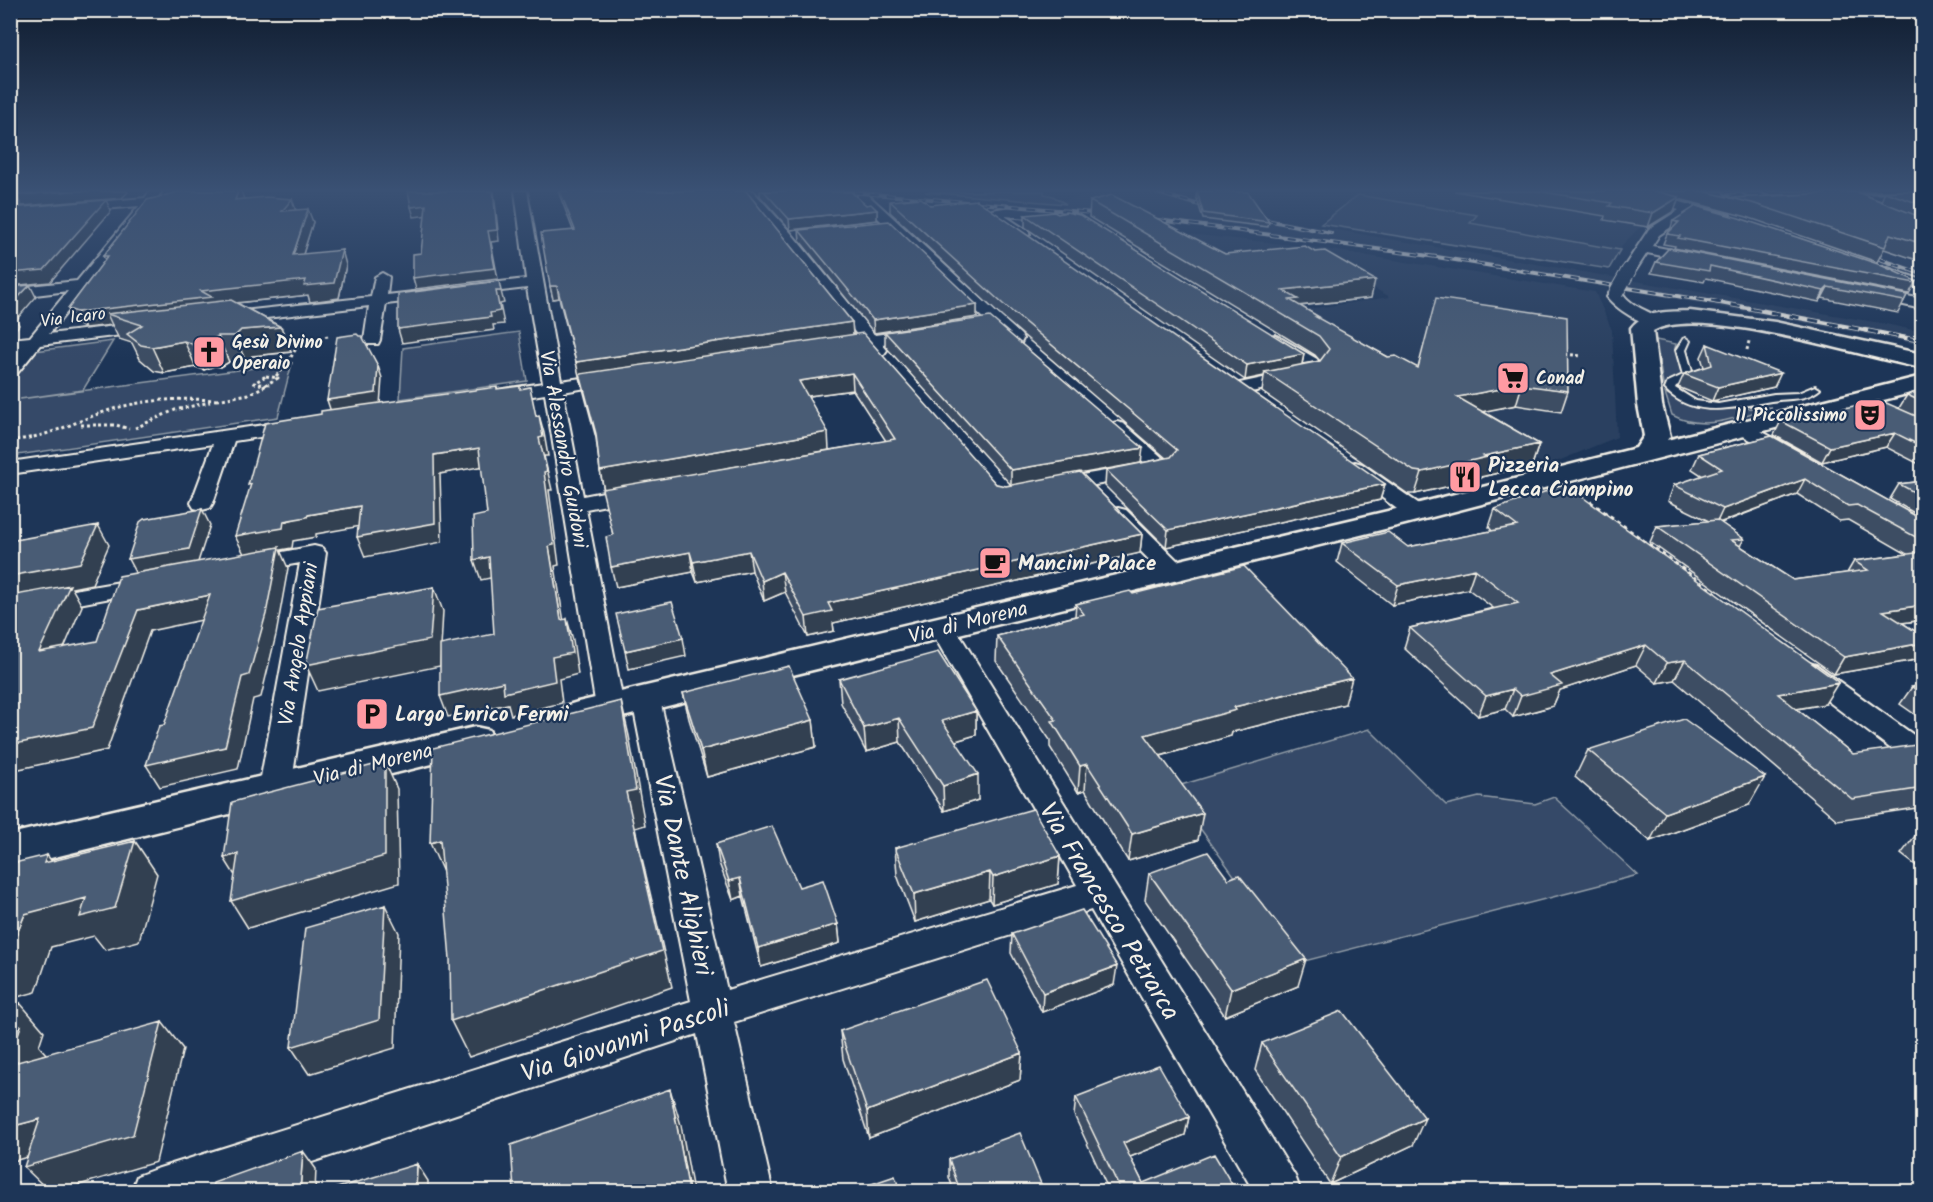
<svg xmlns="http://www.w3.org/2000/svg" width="1933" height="1202" font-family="Kalam,sans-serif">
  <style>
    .built { fill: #2a4060 }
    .green { fill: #354a67; stroke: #949ea8; stroke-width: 1.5 }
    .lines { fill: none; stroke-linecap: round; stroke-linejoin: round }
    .lane-casing { stroke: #f4f1e8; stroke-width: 4 }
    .street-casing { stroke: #f4f1e8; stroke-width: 4 }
    .secondary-casing { stroke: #f4f1e8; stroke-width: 5 }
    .path-far1 { stroke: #f4f1e8; stroke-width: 3; stroke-dasharray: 3 3; stroke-linecap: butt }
    .path { stroke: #f4f1e8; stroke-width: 4; stroke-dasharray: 4 4; stroke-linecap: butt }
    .lane { fill: #1d3557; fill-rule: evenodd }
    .street { fill: #1d3557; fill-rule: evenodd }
    .secondary { fill: #1d3557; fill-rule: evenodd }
    .rail-far1-casing { stroke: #f4f1e8; stroke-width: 4 }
    .rail-casing { stroke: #f4f1e8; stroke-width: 4.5 }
    .rail-far1 { stroke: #1d3557; stroke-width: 2; stroke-dasharray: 8; stroke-linecap: butt }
    .rail { stroke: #1d3557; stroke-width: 3; stroke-dasharray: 10; stroke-linecap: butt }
    .street-bridge-casing { stroke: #f4f1e8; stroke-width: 16; stroke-linecap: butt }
    .street-bridge { stroke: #1d3557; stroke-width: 14 }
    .wall { fill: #3e4e64; stroke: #f4f1e8; stroke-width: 1.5; fill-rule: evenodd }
    .shaded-wall { fill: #324051; stroke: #f4f1e8; stroke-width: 1.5 }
    .building { fill: #485b74; stroke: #f4f1e8; stroke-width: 1.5 }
    .labels { text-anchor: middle; stroke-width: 4.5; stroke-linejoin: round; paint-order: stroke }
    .far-street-label { font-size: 18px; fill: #f4f1e8; stroke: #1d3557 }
    .far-poi-label { font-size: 18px; font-weight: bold; fill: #f4f1e8; stroke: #1d3557; text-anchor: start }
    .street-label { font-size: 21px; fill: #f4f1e8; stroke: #1d3557 }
    .poi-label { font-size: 21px; font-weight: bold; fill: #f4f1e8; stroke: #1d3557; text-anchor: start }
    .near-street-label { font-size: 26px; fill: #f4f1e8; stroke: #1d3557 }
  </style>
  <rect width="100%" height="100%" fill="#1d3557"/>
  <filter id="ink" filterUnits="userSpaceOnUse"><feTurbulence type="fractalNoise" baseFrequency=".0167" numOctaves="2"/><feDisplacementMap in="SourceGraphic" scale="12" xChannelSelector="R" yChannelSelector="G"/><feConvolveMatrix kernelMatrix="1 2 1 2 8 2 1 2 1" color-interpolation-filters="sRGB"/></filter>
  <g filter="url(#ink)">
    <path class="built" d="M 1106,191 L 1163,191 L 1284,221 L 1886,324 L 1922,332 L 1922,345 L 1601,285 L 1403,254 L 1257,233 L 1057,211 L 1066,205 L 1061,201 Z
      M 1372,191 L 1604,191 L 1650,222 L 1638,229 L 1624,243 L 1609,269 L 1321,224 L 1360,193 Z
      M 1640,191 L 1728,191 L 1922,264 L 1922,280 L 1768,225 Z
      M 1168,232 L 1312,247 L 1595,292 L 1612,330 L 1617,437 L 1546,466 L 1294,311 L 1390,297 L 1321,258 L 1231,267 Z"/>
    <path class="green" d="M 1044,191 L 1044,194 L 1053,196 L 1066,204 L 925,192 Z
      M 1358,195 L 1477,215 L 1470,223 L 1620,250 L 1609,269 L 1321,224 Z
      M 519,332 L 527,381 L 400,399 L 403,348 Z
      M 1656,340 L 1676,344 L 1675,348 L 1682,375 L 1680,378 L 1663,385 Z
      M 113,341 L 83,390 L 20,399 L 292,363 L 278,417 L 11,456 L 10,403 L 13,400 L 11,400 L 10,383 L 35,351 Z
      M 1665,393 L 1693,405 L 1717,410 L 1772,407 C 1739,416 1705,433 1672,415 Z
      M 1369,729 L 1446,805 L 1479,797 L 1535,804 L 1554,797 L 1638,875 L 1297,963 L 1171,788 Z"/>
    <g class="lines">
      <defs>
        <path id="lane" d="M 1686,338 L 1690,341 L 1686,350 L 1693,375 L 1689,381 L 1676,386 L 1675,388 L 1696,401 L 1718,404 L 1774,394 L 1798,393 L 1815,386 L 1820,389 C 1806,401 1789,398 1771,401 C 1735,407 1694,420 1665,389 L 1668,382 L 1683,375 L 1676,350 L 1683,339 Z"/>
        <path id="street" d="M 150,191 L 162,191 L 131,234 L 49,334 L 149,322 L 155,323 L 157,327 L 155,331 L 40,345 L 16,375 L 10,376 L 10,359 L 20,348 L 10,349 L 10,339 L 30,337 L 68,291 L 10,298 L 10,288 L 77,281 L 139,206 L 10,217 L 10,209 L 145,198 Z
          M 515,191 L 527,191 L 561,381 L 615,373 L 621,374 L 624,378 L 621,382 L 615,383 L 563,392 L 583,496 L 639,485 L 647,487 L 650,492 L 647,497 L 586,509 L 624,707 L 620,714 L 610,717 L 600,714 L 596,707 L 545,394 L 497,402 L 490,400 L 488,396 L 490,392 L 497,390 L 543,383 L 527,288 L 386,304 L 380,340 L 378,344 L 366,344 L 364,340 L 369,306 L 224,323 L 216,318 L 224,313 L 371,297 L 375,277 L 382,273 L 389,277 L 387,295 L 526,279 Z
          M 740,191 L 753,191 L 791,233 L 875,335 L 918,329 L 924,330 L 926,334 L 924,338 L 882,344 L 887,350 L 884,354 C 875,356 872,354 866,347 L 835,351 L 829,350 L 826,346 L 829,342 L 859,337 Z
          M 1618,191 L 1638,191 L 1730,215 L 1731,218 L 1725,222 L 1692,213 L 1659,235 L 1652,246 L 1703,256 L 1705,259 L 1703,262 L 1698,263 L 1647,253 L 1634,273 L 1629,274 L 1622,270 L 1649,229 L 1679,210 L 1620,194 Z
          M 1738,191 L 1755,191 L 1774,200 L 1768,204 Z
          M 862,192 L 866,193 L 1021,335 L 1023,339 L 1021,343 L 1009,343 L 858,199 L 858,193 Z
          M 1916,194 L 1922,198 L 1920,201 L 1839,203 L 1833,199 L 1839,195 Z
          M 1010,207 L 1075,214 L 1081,218 L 1075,222 L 1005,216 L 1028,231 L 1030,234 L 1023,238 L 992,217 L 992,210 Z
          M 1882,266 L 1922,280 L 1922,289 L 1877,273 L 1875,270 Z
          M 1616,288 L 1621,290 C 1627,304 1644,309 1658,317 L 1660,320 L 1658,323 C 1642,327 1617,309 1607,297 L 1611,290 Z
          M 1872,289 L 1922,299 L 1922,309 L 1867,297 L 1864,294 Z
          M 1275,335 L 1317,359 L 1323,368 L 1319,376 L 1303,381 L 1242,394 L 1235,392 L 1233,388 L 1235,384 L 1305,369 L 1269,344 L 1267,340 L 1269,336 Z
          M 298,420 L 305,422 L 308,426 L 305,430 L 234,441 L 213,503 L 210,508 L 202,510 L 194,508 L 191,503 L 213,444 L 10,474 L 10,462 Z
          M 1117,422 L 1124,424 L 1173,467 L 1169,471 L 1162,473 L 1084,487 L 1076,486 L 1073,481 L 1076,476 L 1146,464 L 1107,428 L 1110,424 Z
          M 1745,423 L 1799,451 L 1802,455 L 1799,459 L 1792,461 L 1785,459 L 1738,433 L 1735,429 L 1738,425 Z
          M 1355,462 L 1362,464 L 1425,508 L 1428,513 L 1425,518 L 1417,520 L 1409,518 L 1348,472 L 1344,468 L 1348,464 Z
          M 1118,508 L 1126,510 L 1184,567 L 1187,572 L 1184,577 L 1175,579 L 1166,577 L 1110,520 L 1107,515 L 1110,510 Z
          M 314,546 L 322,548 L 326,553 L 291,788 L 286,796 L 275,800 L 264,796 L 259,788 L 300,563 L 250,572 L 241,570 L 238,565 L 241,560 Z
          M 149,577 L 158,579 L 161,584 L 158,589 L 10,617 L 10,601 Z
          M 943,621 L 952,623 L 956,629 L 1295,1176 L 1301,1192 L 1254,1192 L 1091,910 L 734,1022 L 773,1192 L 728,1192 L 697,1034 L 222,1192 L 131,1192 L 137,1176 L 153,1170 L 691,1001 L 632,700 L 636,693 L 646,690 L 656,693 L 660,700 L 727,990 L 1077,885 L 930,629 L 934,623 Z
          M 1806,662 L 1816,665 L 1922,741 L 1922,767 L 1911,764 L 1796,677 L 1792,671 L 1796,665 Z"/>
        <path id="secondary" d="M 1690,311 L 1775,322 L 1922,354 L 1922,368 C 1865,358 1700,304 1653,331 L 1662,405 L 1670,436 L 1667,440 L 1922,376 L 1922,390 L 1405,524 L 578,728 L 565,724 L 559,715 L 565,706 L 578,702 L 1392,510 L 1636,448 L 1644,436 L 1638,405 L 1631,328 C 1644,310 1670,312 1690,311 Z
          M 475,727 L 489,730 L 494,740 L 489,750 L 10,868 L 10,834 Z"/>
      </defs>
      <use href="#lane" class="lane-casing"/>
      <use href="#street" class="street-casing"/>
      <use href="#secondary" class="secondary-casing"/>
      <path class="path-far1" d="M 1747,350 L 1749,341
        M 1565,354 L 1582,356
        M 266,376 L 278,378 L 265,385 L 254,383 Z
        M 276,376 C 302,351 284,345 328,336
        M 217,400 L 249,394 L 269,384
        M 81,425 L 116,425 L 129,429
        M 135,428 L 175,410 L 210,402
        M 10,440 C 46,439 73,422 107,411 C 142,399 180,398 217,400"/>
      <path class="path" d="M 1590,502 L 1715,593"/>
      <use href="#lane" class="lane"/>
      <use href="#street" class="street"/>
      <use href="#secondary" class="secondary"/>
      <defs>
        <path id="rail-far1" d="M 838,191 L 1105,214
          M 1150,191 L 1214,209
          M 1715,191 L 1749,204
          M 1252,217 L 1331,233
          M 1143,218 L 1437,257 L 1720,303
          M 1863,253 L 1922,274"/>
        <path id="rail" d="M 1711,301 L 1922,341"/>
      </defs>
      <use href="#rail-far1" class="rail-far1-casing"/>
      <use href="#rail" class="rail-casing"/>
      <use href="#rail-far1" class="rail-far1"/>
      <use href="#rail" class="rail"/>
      <defs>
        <path id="street-bridge" d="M 1616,293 L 1629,270"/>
      </defs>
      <use href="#street-bridge" class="street-bridge-casing"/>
      <use href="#street-bridge" class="street-bridge"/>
    </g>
    <path class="wall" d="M 558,191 L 746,191 L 852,322 L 853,334 L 996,484 L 1006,486 L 1011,485 L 885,346 L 885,332 L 1141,463 L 1081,473 L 1142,534 L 1140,553 L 833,623 L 834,631 L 808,637 L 785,592 L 764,601 L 752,571 L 697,582 L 693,572 L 616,587 L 613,535 L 600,471 L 596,438 L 559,298 L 553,299 L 550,286 L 573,230 ZM 853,390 L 886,441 L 829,450 L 808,396 Z
      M 760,191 L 844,191 L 866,205 L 877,210 L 877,220 L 790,230 L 760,196 Z
      M 1197,191 L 1269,222 L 1268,227 L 1203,219 L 1196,196 Z
      M 1454,191 L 1923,191 L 1923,262 L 1884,249 L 1877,262 L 1747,217 L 1679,199 L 1674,211 L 1648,227 L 1604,220 L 1605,216 ZM 1761,192 L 1767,195 L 1823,194 L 1731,198 L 1724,194 ZM 1885,192 L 1881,201 L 1859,193 Z
      M 244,199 L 292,199 L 296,210 L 313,222 L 303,254 L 346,265 L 339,298 L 310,302 L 308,295 L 237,303 L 281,327 L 291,352 L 252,356 L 246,362 L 229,362 L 221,367 L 214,366 L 204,370 L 196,367 L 164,373 L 154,371 L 140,359 L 132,343 L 119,339 L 112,325 L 85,328 L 76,324 L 68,309 L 105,260 L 103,256 Z
      M 890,201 L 930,205 L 1385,484 L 1380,500 L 1166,547 L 1105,486 L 1106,470 L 1166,458 L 1002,317 L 890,212 Z
      M 1090,201 L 1225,254 L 1371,298 L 1300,306 L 1319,317 L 1318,319 L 1388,357 L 1418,368 L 1568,391 L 1561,412 L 1516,405 L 1482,411 L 1539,444 L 1532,465 L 1481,477 L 1480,479 L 1415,494 L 1408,494 L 1262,392 L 1264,376 L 1245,380 L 1025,227 L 1025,215 L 1304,354 L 1302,364 L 1320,361 L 1315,355 L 1089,217 Z
      M 1673,221 L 1916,281 L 1909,294 L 1674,248 L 1675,246 L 1663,244 L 1667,234 L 1670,231 Z
      M 799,230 L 977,305 L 977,317 L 874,333 L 800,241 Z
      M 1669,248 L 1907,295 L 1898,313 L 1822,298 L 1819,302 L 1706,278 L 1704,282 L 1651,273 L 1656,262 Z
      M 1707,344 L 1774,387 L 1712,401 L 1678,387 L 1684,374 L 1704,367 L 1701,357 Z
      M 1923,390 L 1923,466 L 1886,447 L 1822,462 L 1774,435 L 1781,421 L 1899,408 L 1907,395 Z
      M 1772,436 L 1923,520 L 1923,620 L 1902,623 L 1923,636 L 1923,656 L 1921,659 L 1834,674 L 1650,542 L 1657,526 L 1709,521 L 1668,501 L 1674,485 L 1703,476 L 1692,469 L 1699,454 ZM 1797,494 L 1839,521 L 1848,520 L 1907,554 L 1854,561 L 1847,573 L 1793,580 L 1740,546 L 1744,539 L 1721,523 Z
      M 1923,481 L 1923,518 L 1890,499 L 1899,484 Z
      M 1495,509 L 1825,704 L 1797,709 L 1853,754 L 1923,749 L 1923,807 L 1837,820 L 1674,680 L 1657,683 L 1636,665 L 1560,690 L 1553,706 L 1513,717 L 1505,709 L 1478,716 L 1404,648 L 1410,628 L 1493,608 L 1468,589 L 1392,605 L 1337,562 L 1342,543 L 1408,547 L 1492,531 L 1489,527 Z
      M 1133,594 L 1345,704 L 1232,732 L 1231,736 L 1161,756 L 1198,840 L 1128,861 L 1085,790 L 1078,792 L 1050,747 L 1050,740 L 996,661 L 997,636 L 1075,616 L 1076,604 Z
      M 839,679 L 976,711 L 976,735 L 956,741 L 978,800 L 944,811 L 900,742 L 866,752 L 841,703 Z
      M 1923,685 L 1923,720 L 1900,704 L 1912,687 Z
      M 683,693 L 813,720 L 816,747 L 707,777 L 689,719 Z
      M 1588,750 L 1749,805 L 1650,841 L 1575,777 Z
      M 1922,827 L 1923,827 L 1923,871 L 1901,854 Z
      M 716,844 L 799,887 L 838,924 L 840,943 L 761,967 L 743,896 L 733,900 L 719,863 Z
      M 895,848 L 1060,856 L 1058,884 L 992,904 L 989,899 L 915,922 L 897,875 Z
      M 1149,873 L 1298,986 L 1225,1016 L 1145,900 Z
      M 1012,934 L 1114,985 L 1042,1012 L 1011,953 Z
      M 840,1031 L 1022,1053 L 1020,1080 L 869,1138 L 843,1059 Z
      M 1262,1043 L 1413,1145 L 1330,1184 L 1255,1070 Z
      M 1076,1097 L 1189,1117 L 1185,1135 L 1130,1157 L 1143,1183 L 1236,1191 L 1109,1191 L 1074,1115 Z
      M 949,1159 L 1044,1191 L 954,1191 L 949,1177 Z"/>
    <path class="shaded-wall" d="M 71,191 L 127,191 L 128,192 L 122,198 L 22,206 L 16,195 Z
      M 238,191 L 241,191 L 244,199 L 235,200 Z
      M 493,191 L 494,191 L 499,241 L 491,242 L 498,279 L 416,289 L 413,278 L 488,231 Z
      M 1679,197 L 1674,211 L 1648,227 L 1653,213 Z
      M 292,199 L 296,212 L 282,211 Z
      M 106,200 L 111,211 L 50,282 L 10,286 L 10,273 Z
      M 426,205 L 429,215 L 414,217 L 411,207 Z
      M 308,209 L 313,222 L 298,270 L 293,255 Z
      M 877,210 L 877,220 L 790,230 L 789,219 Z
      M 342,250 L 346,265 L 339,298 L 310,302 L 308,295 L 216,305 L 107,314 L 112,325 L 85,328 L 77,312 L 201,291 Z
      M 1375,280 L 1371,298 L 1297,306 L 1287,317 L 1282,290 Z
      M 30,285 L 36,297 L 16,320 L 19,325 L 10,337 L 10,306 Z
      M 550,286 L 557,286 L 559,298 L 553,299 Z
      M 1828,287 L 1822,298 L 1819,302 L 1824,291 Z
      M 496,291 L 501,291 L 504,303 L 500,304 L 504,324 L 493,325 L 494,330 L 402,343 L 398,329 L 490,313 Z
      M 977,305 L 977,317 L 874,333 L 873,320 Z
      M 852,322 L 853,335 L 579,376 L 576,362 Z
      M 281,327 L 291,352 L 252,356 L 246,362 L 235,336 L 241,330 Z
      M 218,336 L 229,362 L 221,367 L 209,341 Z
      M 202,340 L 214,366 L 204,370 L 192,344 Z
      M 184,341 L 196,367 L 164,373 L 152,347 Z
      M 1304,354 L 1301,369 L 1265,372 L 1264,376 L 1245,380 L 1247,365 Z
      M 378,366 L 382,378 L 380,405 L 331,412 L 327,400 Z
      M 852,373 L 853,390 L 801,397 L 799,381 Z
      M 1781,373 L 1774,387 L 1712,401 L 1718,387 Z
      M 1522,385 L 1516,405 L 1451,418 L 1457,397 Z
      M 539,415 L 544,433 L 548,456 L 544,456 L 552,490 L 549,490 L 559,565 L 555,566 L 567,641 L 561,620 L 549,546 L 539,438 Z
      M 828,432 L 829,450 L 604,490 L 600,471 Z
      M 1895,433 L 1886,447 L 1822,462 L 1830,447 Z
      M 1539,444 L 1532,465 L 1481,477 L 1480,479 L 1415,494 L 1422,472 L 1484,456 Z
      M 479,448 L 485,466 L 440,474 L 442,542 L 365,557 L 357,537 L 434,455 Z
      M 1143,448 L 1141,463 L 1011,486 L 1011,470 Z
      M 1805,479 L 1797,494 L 1716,524 L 1723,509 Z
      M 1385,484 L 1380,500 L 1166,547 L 1168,530 Z
      M 360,506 L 367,525 L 316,534 L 316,537 L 293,541 L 292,548 L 280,550 L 288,568 L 276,635 L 261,697 L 253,699 L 238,769 L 160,787 L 146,765 L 242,677 L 245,556 L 235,536 L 308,515 Z
      M 202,509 L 210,525 L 197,565 L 137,576 L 128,559 Z
      M 98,525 L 109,545 L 92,584 L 72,588 L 82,606 L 53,674 L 39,652 L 10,599 L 10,576 Z
      M 1142,534 L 1140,553 L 833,623 L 834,631 L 808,637 L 806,617 L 828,603 Z
      M 749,551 L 752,571 L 697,582 L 693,562 Z
      M 690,552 L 693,572 L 616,587 L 611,567 Z
      M 489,557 L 495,577 L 481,580 L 474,560 Z
      M 1475,569 L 1468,589 L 1392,605 L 1398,585 Z
      M 782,572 L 785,592 L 764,601 L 762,581 Z
      M 434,587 L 443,611 L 440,666 L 318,691 L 306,665 Z
      M 210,595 L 221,616 L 150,631 L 107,750 L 10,771 L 10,745 L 138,610 Z
      M 1923,605 L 1923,620 L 1873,627 L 1883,611 Z
      M 567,619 L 573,640 L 578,674 L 559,679 L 562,703 L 511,715 L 508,704 L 448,717 L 440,696 L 552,657 Z
      M 683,638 L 686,656 L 629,669 L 625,651 Z
      M 1923,643 L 1923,656 L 1921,659 L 1834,674 L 1844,657 Z
      M 1646,645 L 1636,665 L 1560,690 L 1553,706 L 1513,717 L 1521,696 L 1550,675 Z
      M 1685,660 L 1674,680 L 1657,683 L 1667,663 Z
      M 1352,678 L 1345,704 L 1232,732 L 1231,736 L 1142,761 L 1145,735 L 1234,707 Z
      M 1838,683 L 1825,704 L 1766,714 L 1778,694 Z
      M 1513,689 L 1505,709 L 1478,716 L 1486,696 Z
      M 621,701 L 629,736 L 645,825 L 635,828 L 672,987 L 469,1057 L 451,1021 L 626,792 Z
      M 976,711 L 976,735 L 942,745 L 942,721 Z
      M 899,718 L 900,742 L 866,752 L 864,728 Z
      M 813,720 L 816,747 L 707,777 L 701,750 Z
      M 385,762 L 397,789 L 399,883 L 248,928 L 231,901 Z
      M 1087,764 L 1085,790 L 1078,792 L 1080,766 Z
      M 978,774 L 978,800 L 944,811 L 943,786 Z
      M 1765,777 L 1749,805 L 1650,841 L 1665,813 Z
      M 1203,813 L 1198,840 L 1128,861 L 1132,834 Z
      M 440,840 L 446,879 L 430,843 Z
      M 135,841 L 157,874 L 139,941 L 105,950 L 94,936 L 51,947 L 36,992 L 10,999 L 10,951 L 25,914 Z
      M 238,854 L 241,885 L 224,858 Z
      M 47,855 L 72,888 L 44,863 Z
      M 1060,856 L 1058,884 L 992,904 L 993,877 Z
      M 990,872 L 989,899 L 915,922 L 914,894 Z
      M 740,878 L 743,896 L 733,900 L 729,881 Z
      M 385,905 L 399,933 L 395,1048 L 309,1074 L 291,1047 Z
      M 838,924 L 840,943 L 761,967 L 758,948 Z
      M 1306,959 L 1298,986 L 1225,1016 L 1231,989 Z
      M 1117,966 L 1114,985 L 1042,1012 L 1043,993 Z
      M 20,1003 L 44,1031 L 39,1046 L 46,1054 L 10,1067 L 10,1028 Z
      M 162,1022 L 183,1049 L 156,1162 L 59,1191 L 49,1191 L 24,1167 Z
      M 1022,1053 L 1020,1080 L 869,1138 L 867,1111 Z
      M 670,1089 L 681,1125 L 693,1191 L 689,1191 Z
      M 1189,1117 L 1185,1135 L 1120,1161 L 1123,1143 Z
      M 1425,1118 L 1413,1145 L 1330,1184 L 1341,1157 Z
      M 40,1119 L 66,1146 L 10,1162 L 10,1127 Z
      M 303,1151 L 316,1169 L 315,1191 L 300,1191 Z
      M 417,1164 L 428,1181 L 428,1191 L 416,1191 Z"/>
    <path class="building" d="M 22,191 L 71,191 L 16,195 Z
      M 191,191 L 238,191 L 235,200 L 266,197 L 292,199 L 282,211 L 308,209 L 293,255 L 342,250 L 334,283 L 304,286 L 306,280 L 201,291 L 212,297 L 77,312 L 68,309 L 108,256 L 103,256 L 147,200 L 178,192 Z
      M 408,191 L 493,191 L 497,230 L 488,231 L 495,268 L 413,278 L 413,254 L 421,253 L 426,205 L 411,207 Z
      M 560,191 L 614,191 L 614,192 L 621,191 L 746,191 L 852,322 L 576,362 L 557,286 L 550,286 L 542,240 L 541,233 L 575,230 Z
      M 764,191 L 851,192 L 866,205 L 871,204 L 877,210 L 789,219 Z
      M 1197,191 L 1248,192 L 1269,222 L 1203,213 Z
      M 1537,191 L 1655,191 L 1679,197 L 1653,213 L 1609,206 L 1612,203 Z
      M 1703,191 L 1723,191 L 1724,194 L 1731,198 L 1857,192 L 1923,218 L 1923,244 L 1890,234 L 1885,247 L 1752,203 Z
      M 1899,191 L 1918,191 L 1923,192 L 1923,205 L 1885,192 Z
      M 1112,195 L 1225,254 L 1305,246 L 1315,252 L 1325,251 L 1375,280 L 1282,290 L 1298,299 L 1290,300 L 1319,317 L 1316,317 L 1388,357 L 1396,356 L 1418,368 L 1436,298 L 1567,317 L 1568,391 L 1522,385 L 1457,397 L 1539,444 L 1484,456 L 1487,457 L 1422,472 L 1414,471 L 1265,372 L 1320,361 L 1329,349 L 1319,336 L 1090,201 Z
      M 921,198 L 930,205 L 977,200 L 1385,484 L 1168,530 L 1106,470 L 1171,457 L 1177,450 L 1003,304 L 890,201 Z
      M 106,200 L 44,270 L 10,273 L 10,208 Z
      M 1696,206 L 1739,218 L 1878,264 L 1916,281 L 1915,283 L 1678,238 L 1680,236 L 1667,234 L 1679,222 L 1673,221 Z
      M 1054,212 L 1058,214 L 1066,212 L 1080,215 L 1304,354 L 1247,365 L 1025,215 Z
      M 889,221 L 977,305 L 873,320 L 799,230 Z
      M 1669,248 L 1907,295 L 1904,301 L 1828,287 L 1824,291 L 1710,266 L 1709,271 L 1656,262 Z
      M 499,281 L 501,291 L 496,291 L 500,311 L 490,313 L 491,317 L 398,329 L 398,294 Z
      M 30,285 L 10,306 L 10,287 Z
      M 231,300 L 281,327 L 241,330 L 235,336 L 218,336 L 209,341 L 202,340 L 192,344 L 184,341 L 152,347 L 141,345 L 127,334 L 142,325 L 107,314 Z
      M 990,317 L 1143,448 L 1011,470 L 885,332 Z
      M 863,333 L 996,484 L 1006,486 L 1080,472 L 1142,534 L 828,603 L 832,611 L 806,617 L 782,572 L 762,581 L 749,551 L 693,562 L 690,552 L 611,567 L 606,537 L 613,535 L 602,489 L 895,439 L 852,373 L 799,381 L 828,432 L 600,471 L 596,434 L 580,374 Z
      M 357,334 L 359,336 L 362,336 L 378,366 L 376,393 L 327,400 L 337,337 Z
      M 1707,344 L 1781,373 L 1718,387 L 1684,374 L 1712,365 Z
      M 520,386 L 520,389 L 530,387 L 536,416 L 539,415 L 543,437 L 539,438 L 547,471 L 544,472 L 554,545 L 549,546 L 561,620 L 567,619 L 572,653 L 552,657 L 555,681 L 504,693 L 503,682 L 440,696 L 440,645 L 494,634 L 489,557 L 474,560 L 473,517 L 487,514 L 479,448 L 434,455 L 435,523 L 357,537 L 360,506 L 308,515 L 307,517 L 284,521 L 283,528 L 235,536 L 251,484 L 248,485 L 265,423 L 321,414 L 321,411 L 497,387 L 497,389 Z
      M 1923,390 L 1923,402 L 1907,395 Z
      M 1878,401 L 1884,402 L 1923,419 L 1923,447 L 1895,433 L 1830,447 L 1781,421 Z
      M 1772,436 L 1923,520 L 1923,541 L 1857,505 L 1848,506 L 1805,479 L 1723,509 L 1674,485 L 1722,469 L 1699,454 Z
      M 1923,481 L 1923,497 L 1899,484 Z
      M 1570,488 L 1838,682 L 1838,683 L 1778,694 L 1853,754 L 1916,745 L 1923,749 L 1923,788 L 1852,799 L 1685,660 L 1667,663 L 1646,645 L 1550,675 L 1562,685 L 1521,696 L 1513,689 L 1486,696 L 1410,628 L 1518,603 L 1475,569 L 1398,585 L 1342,543 L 1388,532 L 1408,547 L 1517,526 L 1495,509 L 1547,491 Z
      M 202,509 L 189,549 L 128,559 L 140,522 L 144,519 Z
      M 1717,520 L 1744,539 L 1731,540 L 1793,580 L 1868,570 L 1854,561 L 1923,552 L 1923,605 L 1883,611 L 1923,636 L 1923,643 L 1844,657 L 1657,526 Z
      M 98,525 L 80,563 L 10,576 L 10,541 Z
      M 279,547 L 266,614 L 249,675 L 242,677 L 225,747 L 146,765 L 159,726 L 164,725 L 210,595 L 138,610 L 92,728 L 10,745 L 10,596 L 70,585 L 39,652 L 97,641 L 119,576 Z
      M 1244,566 L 1352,678 L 1234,707 L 1236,710 L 1145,735 L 1203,813 L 1132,834 L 1087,764 L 1080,766 L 1052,721 L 1056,720 L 997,636 L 1084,614 L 1076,604 L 1130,591 L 1133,594 Z
      M 434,587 L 430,640 L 306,665 L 318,608 Z
      M 672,602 L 683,638 L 625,651 L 616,614 Z
      M 938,652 L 976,711 L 942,721 L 978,774 L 943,786 L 899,718 L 864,728 L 839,679 Z
      M 789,666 L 813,720 L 701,750 L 683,693 Z
      M 1923,685 L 1923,694 L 1912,687 Z
      M 621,701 L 636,790 L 626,792 L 662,951 L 451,1021 L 450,959 L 440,840 L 430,843 L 433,748 Z
      M 1684,719 L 1765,777 L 1665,813 L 1588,750 Z
      M 385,762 L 385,856 L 231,901 L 238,854 L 224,858 L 232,802 Z
      M 1033,809 L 1060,856 L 993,877 L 990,872 L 914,894 L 895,848 Z
      M 772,826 L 799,887 L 823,880 L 838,924 L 758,948 L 740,878 L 729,881 L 716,844 Z
      M 135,841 L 115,908 L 80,917 L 86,898 L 25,914 L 10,951 L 10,864 L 47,855 L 44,863 Z
      M 1208,852 L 1228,879 L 1239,875 L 1306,959 L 1231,989 L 1149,873 Z
      M 385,905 L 379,1020 L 291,1047 L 305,928 Z
      M 1082,910 L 1117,966 L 1043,993 L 1012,934 Z
      M 987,980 L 1022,1053 L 867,1111 L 840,1031 Z
      M 20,1003 L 10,1028 L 10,1006 Z
      M 1342,1011 L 1425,1118 L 1341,1157 L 1262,1043 Z
      M 162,1022 L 133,1135 L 24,1167 L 40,1119 L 10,1127 L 10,1064 Z
      M 21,1026 L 10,1057 L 10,1030 Z
      M 1159,1065 L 1189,1117 L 1123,1143 L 1143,1183 L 1214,1154 L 1236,1191 L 1121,1191 L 1076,1097 Z
      M 670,1089 L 689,1191 L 514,1191 L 511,1145 Z
      M 1020,1133 L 1044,1191 L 960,1191 L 949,1159 Z
      M 303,1151 L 300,1191 L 211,1191 L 213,1183 Z
      M 417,1164 L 416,1191 L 327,1191 Z
      M 895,1176 L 900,1191 L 851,1191 Z"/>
  </g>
  <linearGradient id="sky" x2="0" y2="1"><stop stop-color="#101d30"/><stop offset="0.53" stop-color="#3a5174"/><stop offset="1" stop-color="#3a5174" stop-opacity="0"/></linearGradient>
  <rect width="1933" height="359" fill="url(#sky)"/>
  <defs>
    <symbol id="church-square" viewBox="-11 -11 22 22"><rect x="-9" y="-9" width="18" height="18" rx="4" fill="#ff9aa2" stroke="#1d3557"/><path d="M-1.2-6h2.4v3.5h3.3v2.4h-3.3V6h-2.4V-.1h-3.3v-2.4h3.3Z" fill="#111"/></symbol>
    <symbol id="supermarket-square" viewBox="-11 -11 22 22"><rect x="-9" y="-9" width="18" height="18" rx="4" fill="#ff9aa2" stroke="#1d3557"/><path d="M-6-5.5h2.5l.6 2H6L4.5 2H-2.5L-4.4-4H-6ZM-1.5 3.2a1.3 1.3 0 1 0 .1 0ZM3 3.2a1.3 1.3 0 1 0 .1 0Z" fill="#111"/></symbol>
    <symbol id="theatre-square" viewBox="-11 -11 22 22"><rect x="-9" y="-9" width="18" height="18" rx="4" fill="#ff9aa2" stroke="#1d3557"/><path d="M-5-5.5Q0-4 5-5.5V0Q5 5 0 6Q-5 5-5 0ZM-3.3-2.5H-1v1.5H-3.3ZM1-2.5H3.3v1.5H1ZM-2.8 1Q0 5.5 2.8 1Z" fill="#111"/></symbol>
    <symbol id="restaurant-square" viewBox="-11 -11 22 22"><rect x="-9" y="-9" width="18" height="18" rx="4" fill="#ff9aa2" stroke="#1d3557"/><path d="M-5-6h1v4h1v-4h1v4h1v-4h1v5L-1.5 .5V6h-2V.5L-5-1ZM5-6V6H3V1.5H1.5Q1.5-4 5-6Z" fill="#111"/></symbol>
    <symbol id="cafe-square" viewBox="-11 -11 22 22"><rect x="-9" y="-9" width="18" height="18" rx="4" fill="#ff9aa2" stroke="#1d3557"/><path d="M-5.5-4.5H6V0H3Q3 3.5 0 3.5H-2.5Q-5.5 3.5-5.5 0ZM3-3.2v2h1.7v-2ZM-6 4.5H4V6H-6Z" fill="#111"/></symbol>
    <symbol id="parking-square" viewBox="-11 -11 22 22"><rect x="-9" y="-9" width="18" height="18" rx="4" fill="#ff9aa2" stroke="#1d3557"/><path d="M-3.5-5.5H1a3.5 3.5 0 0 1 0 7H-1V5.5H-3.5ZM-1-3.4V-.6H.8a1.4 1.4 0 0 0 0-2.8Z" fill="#111"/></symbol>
  </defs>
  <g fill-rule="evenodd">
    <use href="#church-square" x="190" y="333" width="38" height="38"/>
    <use href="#supermarket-square" x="1494" y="359" width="38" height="38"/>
    <use href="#theatre-square" x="1851" y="396" width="38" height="38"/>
    <use href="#restaurant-square" x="1446" y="458" width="38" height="38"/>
    <use href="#cafe-square" x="976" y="544" width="38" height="38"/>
    <use href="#parking-square" x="353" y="695" width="38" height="38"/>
  </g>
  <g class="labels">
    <g class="far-street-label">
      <text transform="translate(73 317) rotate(-7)" y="6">Via Icaro</text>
    </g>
    <g class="far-poi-label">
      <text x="232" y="348">Gesù Divino<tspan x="232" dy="21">Operaio</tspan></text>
      <text x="1536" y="384">Conad</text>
      <text x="1847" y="421" text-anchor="end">Il Piccolissimo</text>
    </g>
    <g class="street-label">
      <text transform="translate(564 449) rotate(80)" y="7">Via Alessandro Guidoni</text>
      <text transform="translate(968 622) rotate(-14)" y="7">Via di Morena</text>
      <text transform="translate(298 644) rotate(-81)" y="7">Via Angelo Appiani</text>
      <text transform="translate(373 764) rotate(-14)" y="7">Via di Morena</text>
    </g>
    <g class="poi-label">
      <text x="1488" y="472">Pizzeria<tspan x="1488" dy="24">Lecca Ciampino</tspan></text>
      <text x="1018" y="570">Mancini Palace</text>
      <text x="395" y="721">Largo Enrico Fermi</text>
    </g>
    <g class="near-street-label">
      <text transform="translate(684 875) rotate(78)" y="9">Via Dante Alighieri</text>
      <text transform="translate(1110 911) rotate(59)" y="9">Via Francesco Petrarca</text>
      <text transform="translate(625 1040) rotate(-18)" y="9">Via Giovanni Pascoli</text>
    </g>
  </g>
  <rect width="1933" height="1202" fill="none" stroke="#1d3557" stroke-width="36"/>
  <rect x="18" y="18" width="1897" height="1166" fill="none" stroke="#f4f1e8" stroke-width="2" filter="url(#ink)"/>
</svg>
